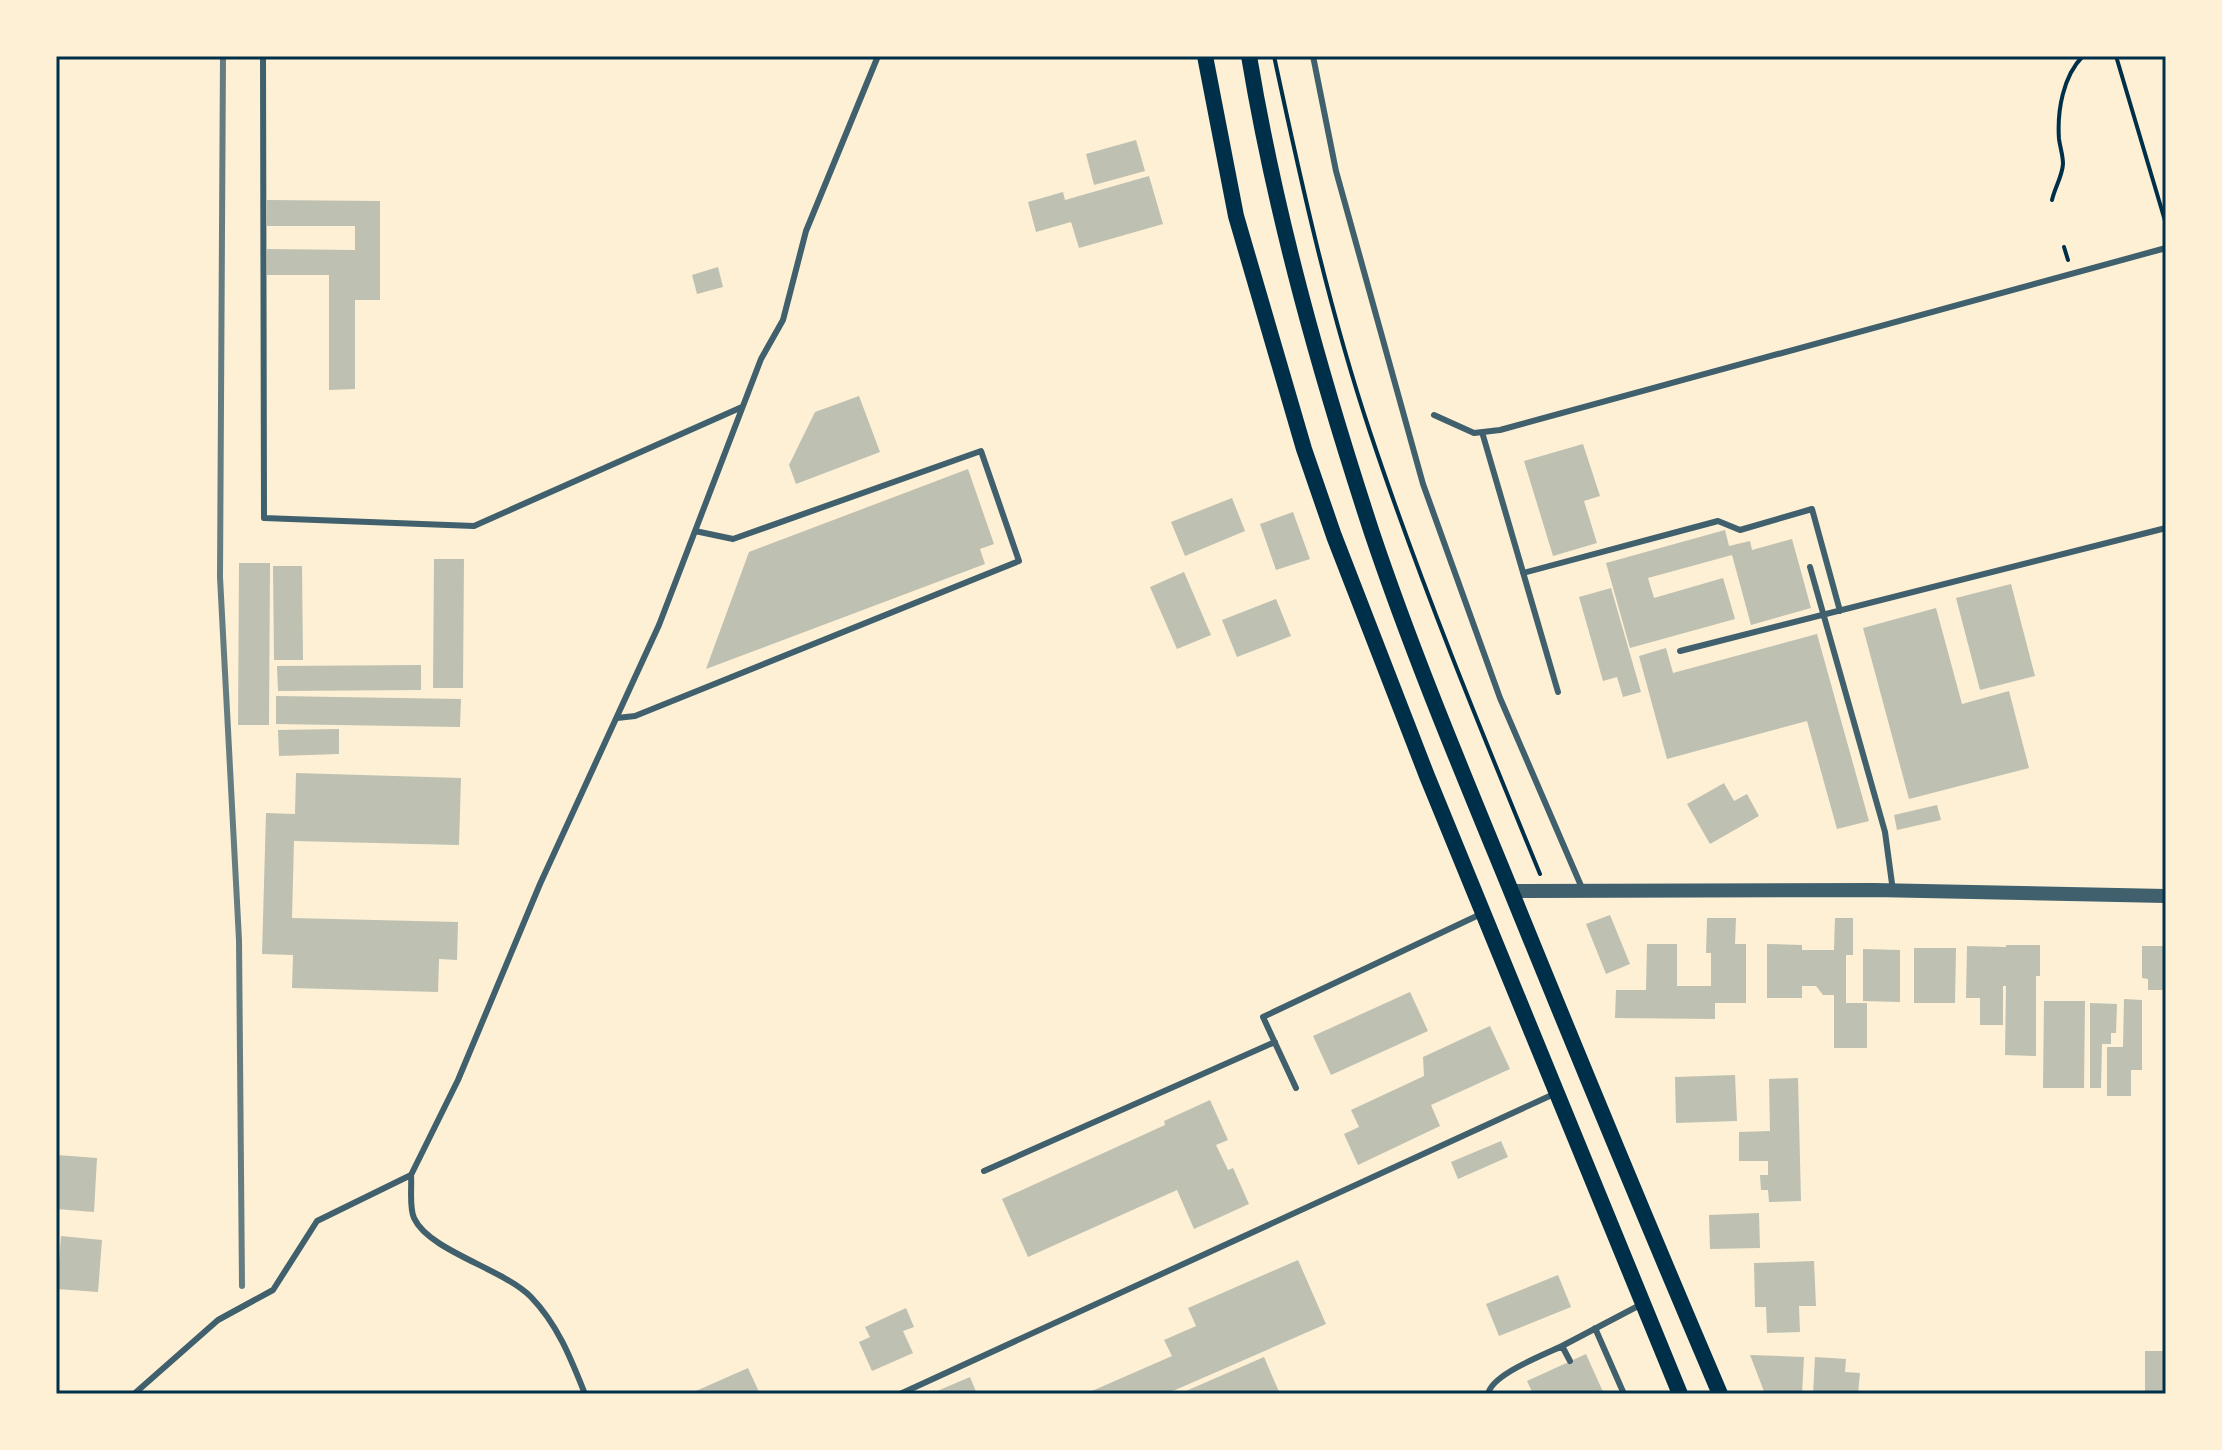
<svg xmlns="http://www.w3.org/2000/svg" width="2222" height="1450" font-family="Arial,sans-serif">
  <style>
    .building { fill: #bec0b2 }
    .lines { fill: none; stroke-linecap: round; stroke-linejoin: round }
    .path { stroke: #003049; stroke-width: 4 }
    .service { stroke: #3f606c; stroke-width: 6 }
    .tertiary { stroke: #3f606c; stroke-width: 14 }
    .secondary { stroke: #003049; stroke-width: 16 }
    .rail { stroke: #657d81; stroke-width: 6 }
    .neatline { fill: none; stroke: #003049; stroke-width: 3 }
  </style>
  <rect width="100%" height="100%" fill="#fdf0d5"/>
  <path class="building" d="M 1136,140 L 1145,171 L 1094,185 L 1086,154 Z
    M 1149,176 L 1163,224 L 1079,248 L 1071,222 L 1036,232 L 1028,202 L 1063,192 L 1065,200 Z
    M 267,200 L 380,201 L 380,300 L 355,300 L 355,389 L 329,390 L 329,275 L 267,275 L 267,249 L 355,250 L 355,226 L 267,226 Z
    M 718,267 L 723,287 L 697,294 L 692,275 Z
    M 859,396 L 880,452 L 796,484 L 789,465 L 815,412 Z
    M 1583,444 L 1600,496 L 1584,501 L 1597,543 L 1553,556 L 1524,461 Z
    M 968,469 L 994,544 L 980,549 L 985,564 L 706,669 L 749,552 Z
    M 1232,498 L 1245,531 L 1185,556 L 1171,522 Z
    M 1293,512 L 1310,559 L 1276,570 L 1260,524 Z
    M 1725,530 L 1729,546 L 1750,541 L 1752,550 L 1792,539 L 1811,608 L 1751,625 L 1732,555 L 1648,578 L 1654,598 L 1723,578 L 1735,619 L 1630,648 L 1606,563 Z
    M 434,559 L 464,559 L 463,688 L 433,688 Z
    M 239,563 L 270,563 L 269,725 L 238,725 Z
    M 273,566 L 302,566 L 303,660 L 274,660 Z
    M 1184,572 L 1211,635 L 1177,649 L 1150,587 Z
    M 2011,584 L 2035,676 L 1980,690 L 1956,598 Z
    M 1611,588 L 1641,692 L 1623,697 L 1617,677 L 1603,681 L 1579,597 Z
    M 1276,599 L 1291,636 L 1237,657 L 1222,620 Z
    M 1936,608 L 1962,704 L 2009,691 L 2029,768 L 1909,799 L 1863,628 Z
    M 1817,634 L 1869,821 L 1837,829 L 1807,721 L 1667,759 L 1639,656 L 1666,648 L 1673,673 Z
    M 421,665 L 421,690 L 278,691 L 277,666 Z
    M 276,696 L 461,699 L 460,727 L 276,724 Z
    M 339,729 L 339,754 L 279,756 L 278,730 Z
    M 296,773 L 461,778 L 459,845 L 294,841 L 292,918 L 458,922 L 457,960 L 439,959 L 438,992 L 292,988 L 293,955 L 262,954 L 266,813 L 295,814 Z
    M 1724,783 L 1734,801 L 1747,794 L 1759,816 L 1710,844 L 1687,804 Z
    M 1937,805 L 1941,820 L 1897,830 L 1894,815 Z
    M 1610,915 L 1630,964 L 1606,974 L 1586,924 Z
    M 1707,918 L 1736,918 L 1735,944 L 1746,944 L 1746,1003 L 1715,1003 L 1715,1019 L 1615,1018 L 1616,990 L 1646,990 L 1647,944 L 1677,944 L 1677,986 L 1711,986 L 1711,953 L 1706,953 Z
    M 1835,918 L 1853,918 L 1853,955 L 1846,955 L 1846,1003 L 1867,1003 L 1867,1048 L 1834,1048 L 1834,995 L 1823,995 L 1816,986 L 1802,986 L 1802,998 L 1767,998 L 1767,944 L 1802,945 L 1802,950 L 1834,950 Z
    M 2006,945 L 2040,945 L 2040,976 L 2036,976 L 2036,1056 L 2005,1055 L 2006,986 L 2003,986 L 2003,1025 L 1980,1025 L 1980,998 L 1966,998 L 1967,946 L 2006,947 Z
    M 2142,946 L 2166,946 L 2166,990 L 2148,990 L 2148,979 L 2142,978 Z
    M 1914,948 L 1956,948 L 1955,1003 L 1914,1003 Z
    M 1863,949 L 1900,950 L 1900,1002 L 1863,1001 Z
    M 1410,992 L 1428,1031 L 1331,1075 L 1313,1036 Z
    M 2124,999 L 2142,1000 L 2142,1070 L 2131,1070 L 2131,1096 L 2107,1096 L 2107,1047 L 2123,1047 Z
    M 2044,1001 L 2085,1001 L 2084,1088 L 2043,1088 Z
    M 2090,1003 L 2117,1004 L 2116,1033 L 2111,1033 L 2111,1044 L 2102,1044 L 2101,1088 L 2090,1088 Z
    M 1490,1026 L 1510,1069 L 1431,1105 L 1440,1126 L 1358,1165 L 1344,1134 L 1359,1127 L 1351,1110 L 1424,1076 L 1423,1057 Z
    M 1735,1075 L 1737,1121 L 1676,1123 L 1675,1077 Z
    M 1798,1078 L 1801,1201 L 1769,1202 L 1768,1190 L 1761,1190 L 1760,1175 L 1768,1175 L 1768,1161 L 1739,1161 L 1739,1132 L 1770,1131 L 1769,1079 Z
    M 1210,1100 L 1228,1140 L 1216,1145 L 1228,1170 L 1233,1168 L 1249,1204 L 1194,1229 L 1177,1190 L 1028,1257 L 1002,1199 L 1165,1125 L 1164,1121 Z
    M 1501,1141 L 1508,1157 L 1458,1179 L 1451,1162 Z
    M 57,1155 L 97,1158 L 94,1212 L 56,1209 Z
    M 1759,1213 L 1760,1248 L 1710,1249 L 1709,1215 Z
    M 61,1236 L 102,1240 L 98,1292 L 57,1289 Z
    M 1298,1260 L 1326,1324 L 1166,1394 L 1085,1394 L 1172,1356 L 1164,1340 L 1196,1326 L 1188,1308 Z
    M 1814,1261 L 1816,1306 L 1799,1306 L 1800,1332 L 1767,1333 L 1766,1307 L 1755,1307 L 1754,1263 Z
    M 1558,1275 L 1571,1307 L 1499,1336 L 1486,1304 Z
    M 906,1308 L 914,1327 L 903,1331 L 913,1353 L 872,1371 L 859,1342 L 870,1337 L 865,1327 Z
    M 2145,1351 L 2166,1351 L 2166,1392 L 2145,1392 Z
    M 1586,1354 L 1604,1394 L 1533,1394 L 1527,1381 Z
    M 1750,1355 L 1804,1357 L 1802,1394 L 1765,1394 Z
    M 1264,1357 L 1280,1394 L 1179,1394 Z
    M 1815,1357 L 1846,1359 L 1845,1372 L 1860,1373 L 1858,1394 L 1813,1394 Z
    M 748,1368 L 760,1394 L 689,1394 Z
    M 970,1377 L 977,1394 L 930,1394 Z"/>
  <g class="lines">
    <path class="path" d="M 1274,56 C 1301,182 1329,309 1370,432 C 1420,582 1480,728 1540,874
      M 2116,56 L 2166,224
      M 2052,200 C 2055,187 2062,177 2063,164 C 2063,155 2060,147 2059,139 C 2057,111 2063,76 2083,56
      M 2064,247 L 2068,260"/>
    <path class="service" d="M 263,56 L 264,518 L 474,526 L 742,407
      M 1313,56 L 1336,171 L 1423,484 L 1500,698 L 1582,888
      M 1434,415 L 1474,433 L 1500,430 L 2166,248
      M 1482,432 L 1558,692
      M 1810,567 L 1885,832 L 1893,891
      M 1523,573 L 1718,521 L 1740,530 L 1812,509 L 1840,611
      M 1680,651 L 2166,528
      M 617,718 L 635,716 L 1019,561 L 981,451 L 733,539 L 695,531
      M 1296,1088 L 1263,1017 L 1483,913
      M 984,1171 L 1275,1042
      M 411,1175 C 412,1188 409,1207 414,1218 C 429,1251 504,1269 531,1297 C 558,1325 571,1359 585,1394
      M 1595,1328 L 1624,1394
      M 1570,1361 L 1562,1346 L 1640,1305
      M 134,1394 L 218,1320 L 273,1290 L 317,1221 L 411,1175 L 458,1080 L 540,884 L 659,625 L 761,359 L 783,320 L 806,231 L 878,56
      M 900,1394 L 1554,1094
      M 1488,1394 C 1492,1374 1544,1355 1562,1346"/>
    <path class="tertiary" d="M 1511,891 L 1874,890 L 2166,896"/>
    <path class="secondary" d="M 1205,56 L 1236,216 L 1304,449 L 1334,536 L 1427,776 L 1680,1394
      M 1249,56 C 1276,218 1321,377 1372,533 C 1412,652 1461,769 1509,886 C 1578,1056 1648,1225 1720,1394"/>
    <path class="rail" d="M 223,56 L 220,577 L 239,940 L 242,1286"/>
  </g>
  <rect width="2222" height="1450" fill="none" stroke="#fdf0d5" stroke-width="116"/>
  <rect x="58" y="58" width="2106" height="1334" class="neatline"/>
</svg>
